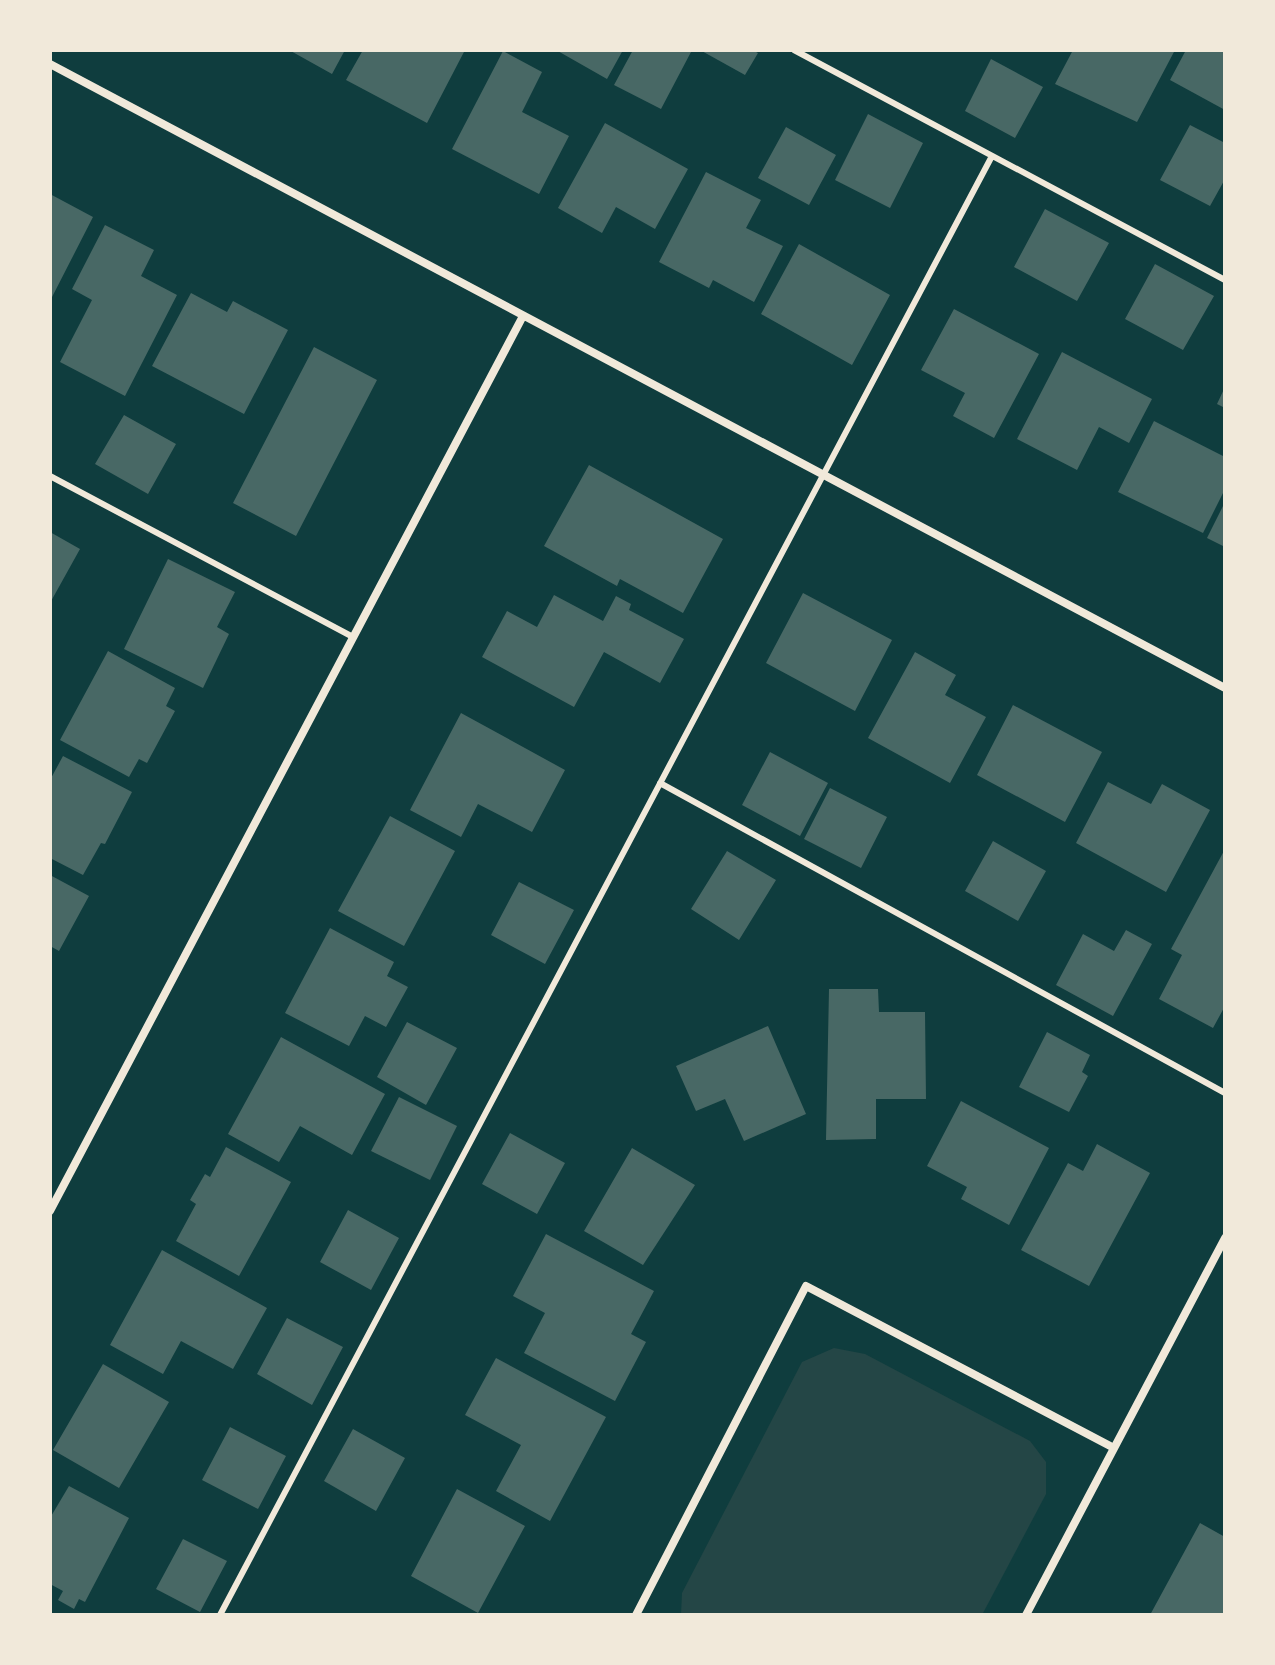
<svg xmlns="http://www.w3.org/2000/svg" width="1275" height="1665" font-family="Arial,sans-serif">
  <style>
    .green { fill: #244646 }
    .building { fill: #486865 }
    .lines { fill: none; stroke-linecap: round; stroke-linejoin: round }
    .service { stroke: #f1e9da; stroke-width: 6 }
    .minor { stroke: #f1e9da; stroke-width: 8 }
  </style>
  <rect width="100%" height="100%" fill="#0f3d3e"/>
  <path class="green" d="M 834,1348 L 865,1354 L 1030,1441 L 1046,1462 L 1046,1494 L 982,1615 L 681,1615 L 682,1593 L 802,1362 Z"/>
  <path class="building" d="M 289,50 L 345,50 L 332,74 Z
    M 363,50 L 465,50 L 427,123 L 346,80 Z
    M 556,50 L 623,50 L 607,79 Z
    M 633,50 L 691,52 L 661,109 L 614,85 Z
    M 700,50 L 752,50 L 758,53 L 745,75 Z
    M 1073,50 L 1175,50 L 1137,122 L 1055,84 Z
    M 1186,50 L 1225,50 L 1225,110 L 1170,80 Z
    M 503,51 L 542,72 L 522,112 L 569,136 L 539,194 L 452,149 Z
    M 991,59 L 1043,87 L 1015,138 L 965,111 Z
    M 868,114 L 923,143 L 890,208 L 835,180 Z
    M 605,123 L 688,169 L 655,229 L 616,207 L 602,233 L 558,208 Z
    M 1190,125 L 1225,143 L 1225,179 L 1210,206 L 1160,180 Z
    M 786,127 L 836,155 L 809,205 L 758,178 Z
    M 706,172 L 761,200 L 746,228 L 783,246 L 754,302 L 713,280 L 709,288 L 659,262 Z
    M 50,194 L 93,217 L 50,301 Z
    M 1045,209 L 1109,243 L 1077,301 L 1014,267 Z
    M 105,225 L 154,250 L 141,276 L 177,295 L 125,396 L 60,362 L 92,300 L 72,289 Z
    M 799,244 L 890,295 L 852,365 L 761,314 Z
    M 1155,264 L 1214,296 L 1183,350 L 1125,319 Z
    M 191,293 L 227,312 L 233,301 L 288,330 L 244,414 L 152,366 Z
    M 954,309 L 1039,354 L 994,438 L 953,416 L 965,393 L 921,370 Z
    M 314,347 L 377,380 L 296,536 L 233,503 Z
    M 1062,352 L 1152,399 L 1129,443 L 1099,427 L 1077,470 L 1017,439 Z
    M 1225,387 L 1225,408 L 1217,404 Z
    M 124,415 L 176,444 L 148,494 L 95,464 Z
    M 1154,421 L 1225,457 L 1225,489 L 1203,533 L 1118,492 Z
    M 589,465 L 723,539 L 683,613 L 620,579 L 617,586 L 544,546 Z
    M 1225,502 L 1225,547 L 1207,538 Z
    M 50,532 L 80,549 L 50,603 Z
    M 168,559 L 235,592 L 217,627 L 229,634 L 203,688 L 124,649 Z
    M 803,593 L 892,640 L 855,711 L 766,663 Z
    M 554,595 L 603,621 L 616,596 L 631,604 L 629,610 L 684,639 L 660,683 L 604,652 L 574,707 L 482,657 L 507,611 L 537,627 Z
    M 108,651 L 175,688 L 166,706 L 175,711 L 147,763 L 139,759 L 129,777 L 60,740 Z
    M 915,652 L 956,675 L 945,695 L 986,717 L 950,783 L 868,738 Z
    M 1013,705 L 1102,752 L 1065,822 L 977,775 Z
    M 461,713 L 565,770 L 532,832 L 478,804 L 461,837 L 410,810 Z
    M 770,752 L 828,783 L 800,836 L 742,805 Z
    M 63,756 L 132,792 L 105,844 L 101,843 L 83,875 L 50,858 L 50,780 Z
    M 1108,782 L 1151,804 L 1162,784 L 1210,810 L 1166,892 L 1076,843 Z
    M 830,788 L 887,817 L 861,868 L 804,839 Z
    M 390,816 L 455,851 L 404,946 L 338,911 Z
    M 993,841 L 1046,871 L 1018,921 L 965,891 Z
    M 1225,849 L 1225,1006 L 1213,1028 L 1159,999 L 1182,955 L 1171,949 Z
    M 727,851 L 776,880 L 739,940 L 691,909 Z
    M 50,875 L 89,896 L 59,951 L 50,946 Z
    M 519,882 L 574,910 L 545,964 L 491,935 Z
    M 330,928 L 394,962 L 387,976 L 408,987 L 386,1027 L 365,1016 L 349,1046 L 285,1013 Z
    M 1126,930 L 1152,944 L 1113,1016 L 1056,985 L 1083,934 L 1114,951 Z
    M 829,989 L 878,989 L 879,1012 L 925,1012 L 926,1099 L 876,1099 L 876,1139 L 826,1140 Z
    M 407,1022 L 457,1048 L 426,1105 L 377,1077 Z
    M 768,1026 L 806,1114 L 744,1141 L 725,1099 L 696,1111 L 676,1066 Z
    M 1047,1032 L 1090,1055 L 1082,1072 L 1088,1076 L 1069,1112 L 1019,1087 Z
    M 281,1037 L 385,1094 L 352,1155 L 300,1126 L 279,1162 L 228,1134 Z
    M 399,1097 L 457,1126 L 430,1180 L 371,1151 Z
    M 961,1101 L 1049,1148 L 1009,1225 L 961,1199 L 967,1187 L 927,1166 Z
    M 510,1133 L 565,1163 L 537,1214 L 482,1184 Z
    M 1097,1144 L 1150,1173 L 1089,1286 L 1021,1250 L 1068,1163 L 1083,1171 Z
    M 226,1147 L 291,1182 L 239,1276 L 176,1241 L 196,1204 L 190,1200 L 205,1174 L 210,1177 Z
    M 632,1148 L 695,1185 L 643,1265 L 584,1231 Z
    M 348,1210 L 399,1238 L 371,1290 L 320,1262 Z
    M 546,1234 L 654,1291 L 631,1334 L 646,1342 L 615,1401 L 524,1353 L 545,1313 L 513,1296 Z
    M 162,1250 L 267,1308 L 233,1369 L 181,1341 L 163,1374 L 110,1345 Z
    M 287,1318 L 343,1347 L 312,1405 L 257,1374 Z
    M 496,1358 L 606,1417 L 550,1521 L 496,1491 L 521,1445 L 465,1415 Z
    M 103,1364 L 169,1402 L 119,1488 L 53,1450 Z
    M 230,1427 L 286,1456 L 258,1509 L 202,1480 Z
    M 353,1429 L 405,1458 L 376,1511 L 324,1481 Z
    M 69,1486 L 129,1518 L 85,1602 L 79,1599 L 74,1609 L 58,1600 L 63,1591 L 50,1584 L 50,1518 Z
    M 457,1489 L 525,1526 L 478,1613 L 411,1576 Z
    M 1200,1523 L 1225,1537 L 1225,1610 L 1223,1615 L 1150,1615 Z
    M 183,1539 L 227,1561 L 200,1612 L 156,1589 Z"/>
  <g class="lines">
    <path class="service" d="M 794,50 L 1225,280
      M 50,476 L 353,637
      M 660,783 L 1225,1093
      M 220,1615 L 992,156"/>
    <path class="minor" d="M 50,64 L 1225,688
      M 50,1211 L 523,316
      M 636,1615 L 806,1286 L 1114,1448
      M 1026,1615 L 1225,1238"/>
  </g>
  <rect width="1275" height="1665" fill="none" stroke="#f1e9da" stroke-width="104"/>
</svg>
